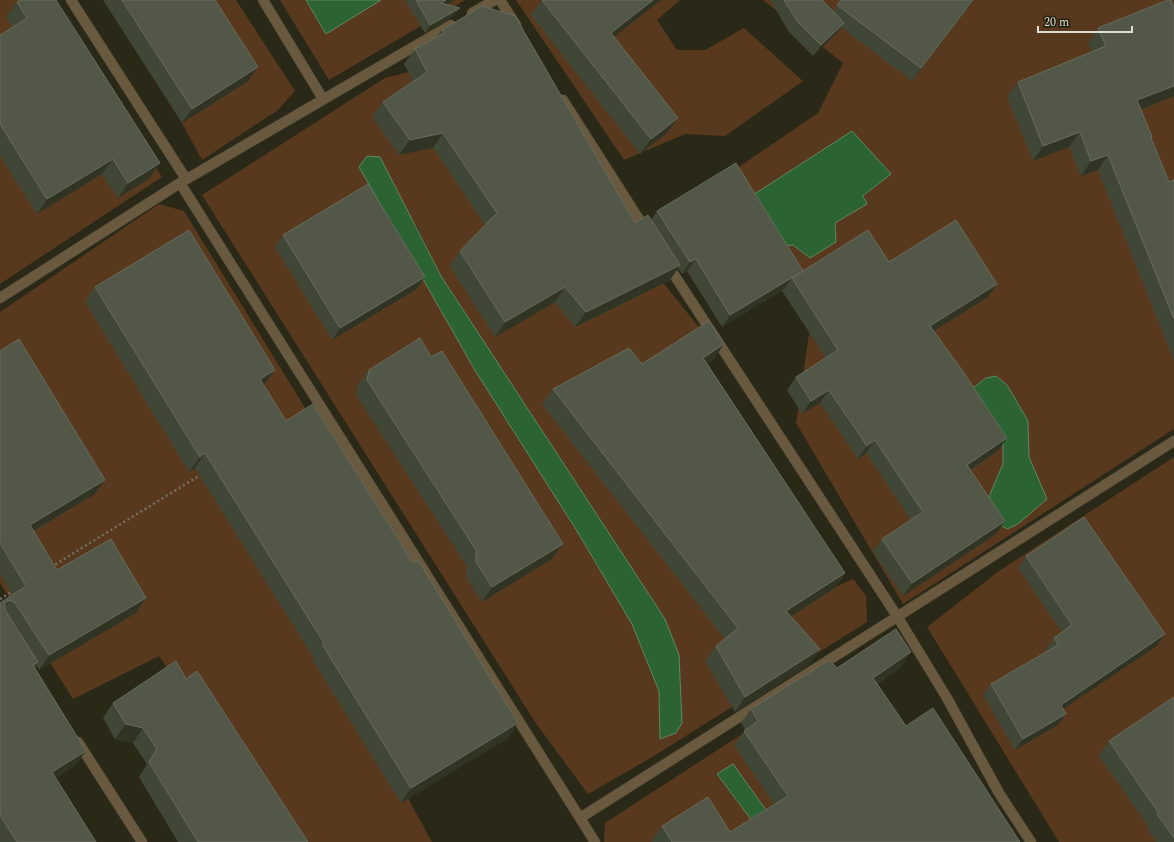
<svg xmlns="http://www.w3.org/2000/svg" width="1174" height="842" font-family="Spectral,serif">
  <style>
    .green { fill: #59391e; fill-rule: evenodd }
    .water { fill: #2c6332; stroke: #618862 }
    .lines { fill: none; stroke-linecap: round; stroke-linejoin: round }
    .minor-casing { stroke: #474535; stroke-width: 11 }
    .path { stroke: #737263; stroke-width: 2.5; stroke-dasharray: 2 3; stroke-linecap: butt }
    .minor { stroke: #68593f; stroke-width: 10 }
    .wall { fill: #414737 }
    .shaded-wall { fill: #313423 }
    .building { fill: #525747; stroke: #686c5d }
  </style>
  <rect width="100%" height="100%" fill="#2a2817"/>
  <path class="green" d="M 0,0 L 48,0 L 162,177 L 0,284 Z
    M 195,0 L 236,0 L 295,91 L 278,110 L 202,160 L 182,123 L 248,81 Z
    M 280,0 L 465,0 L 329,80 Z
    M 516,0 L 680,0 L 657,20 L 677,50 L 705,50 L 744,28 L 803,81 L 725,136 L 685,134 L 624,160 Z
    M 763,0 L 1174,0 L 1174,429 L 903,604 L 796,423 L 813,307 L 778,258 L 727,175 L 818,113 L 843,63 ZM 891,174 L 863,197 L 866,204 L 835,223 L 810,258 L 793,245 ZM 1028,421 L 1029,457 L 1047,499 L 990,494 L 1003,464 L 1003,439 Z
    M 413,71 L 652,269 L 710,341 L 636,389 L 781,611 L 853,579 L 866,596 L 867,622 L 654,756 L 588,794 L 535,722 L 202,195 L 385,78 ZM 367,156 L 417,227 L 441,276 L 665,619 L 679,655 L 682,723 L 675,733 L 660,739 L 659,691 L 632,624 L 577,531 Z
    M 159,204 L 184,211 L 395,554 L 380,747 L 432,842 L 291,842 L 159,656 L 73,699 L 0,583 L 0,312 Z
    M 1174,457 L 1174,842 L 1059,842 L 927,627 L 999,571 Z
    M 742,734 L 818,842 L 789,842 L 733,765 L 717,775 L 768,842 L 604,842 L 605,823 Z"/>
  <path class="water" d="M 306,0 L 381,0 L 326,34 Z
    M 852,131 L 891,174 L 863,196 L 867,204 L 835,223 L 836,242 L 810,258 L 793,245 L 783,246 L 750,197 Z
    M 367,156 L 380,157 L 441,276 L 665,619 L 679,655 L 682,723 L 676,733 L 660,739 L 659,691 L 632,624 L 577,531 L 476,372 L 359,167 Z
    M 996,376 L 1007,385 L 1028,421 L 1029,457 L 1047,499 L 1018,524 L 1007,529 L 996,522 L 990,508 L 990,494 L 1003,464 L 1003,439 L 969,391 L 986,378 Z
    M 733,764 L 789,842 L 768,842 L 717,774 Z"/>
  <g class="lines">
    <defs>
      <path id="minor" d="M 71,0 L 186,179
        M 263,0 L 323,99
        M 500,0 L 516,25
        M 472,13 L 495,0
        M 563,100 L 647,232
        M 180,183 L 595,842
        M 667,264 L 897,616 L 947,698 L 999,793 L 1031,842
        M 0,298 L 180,183 L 451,25
        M 78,742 L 142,842
        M 580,818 L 1174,441"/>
    </defs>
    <use href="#minor" class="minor-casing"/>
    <path class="path" d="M 51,567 L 202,474
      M 0,599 L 13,591"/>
    <use href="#minor" class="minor"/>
  </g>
  <path class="wall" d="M 103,0 L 215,0 L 248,81 L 182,123 Z
    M 405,0 L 455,0 L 447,4 L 454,16 L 425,33 Z
    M 542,0 L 667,133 L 640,154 L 531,15 Z
    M 770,0 L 822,0 L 833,11 L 841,0 L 974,0 L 912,81 L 841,27 L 836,34 L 813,56 L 789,32 Z
    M 17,2 L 150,178 L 118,198 L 102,174 L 37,214 L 0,156 L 0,35 L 13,27 L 6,17 Z
    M 1098,28 L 1174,96 L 1141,110 L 1152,137 L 1151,138 L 1169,182 L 1174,180 L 1174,361 L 1098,170 L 1081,176 L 1069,147 L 1033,161 L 1007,97 L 1018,82 L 1092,52 L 1088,43 Z
    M 442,30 L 635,223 L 651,220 L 657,211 L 803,271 L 889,262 L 988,297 L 933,331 L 998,451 L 971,470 L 996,534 L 903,596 L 873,552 L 882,539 L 911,520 L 866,453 L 858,459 L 820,403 L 802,414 L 787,390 L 796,377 L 826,358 L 782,291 L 783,290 L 722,327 L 687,271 L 682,274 L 678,268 L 670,280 L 575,327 L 555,302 L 495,337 L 450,266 L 460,251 L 485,225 L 433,148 L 399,155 L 372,117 L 383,102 L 413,81 L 404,64 L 415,49 L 436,38 Z
    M 283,235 L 425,277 L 417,289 L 332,340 L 275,247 Z
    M 95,287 L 275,370 L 264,385 L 286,421 L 413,563 L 518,723 L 508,738 L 401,803 L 312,659 L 313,657 L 195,468 L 189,472 L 85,302 Z
    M 0,351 L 95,494 L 34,531 L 57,570 L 146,598 L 136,613 L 39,670 L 36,665 L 35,667 L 76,765 L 55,778 L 96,842 L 0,842 L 0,603 L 13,595 L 0,574 Z
    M 431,357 L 563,544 L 552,559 L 482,602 L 466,577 L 466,565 L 356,395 L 358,385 L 369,370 Z
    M 714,359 L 707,363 L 845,573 L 835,588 L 791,616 L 810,664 L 735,712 L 705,661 L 716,646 L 725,639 L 542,404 L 553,389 L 642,364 Z
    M 1026,556 L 1165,634 L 1157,646 L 1063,709 L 1066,714 L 1058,725 L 1015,750 L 983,695 L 991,684 L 1047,651 L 1046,649 L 1054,638 L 1062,632 L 1018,568 Z
    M 901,667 L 877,684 L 906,726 L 1020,842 L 652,842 L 652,841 L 662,826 L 730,832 L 774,804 L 734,745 L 745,730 L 741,723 L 751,709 L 837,668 Z
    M 186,679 L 308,842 L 178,842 L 139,777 L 147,764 L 133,743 L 115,739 L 103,718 L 113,703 Z
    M 1174,697 L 1174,842 L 1156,842 L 1147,828 L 1148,826 L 1099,756 L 1109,741 Z"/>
  <path class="shaded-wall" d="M 446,0 L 455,0 L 435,11 L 441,3 Z
    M 653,0 L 661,0 L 600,48 L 611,33 Z
    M 973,0 L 974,0 L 912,81 L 921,68 Z
    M 460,8 L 454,16 L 425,33 L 430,25 Z
    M 844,23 L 836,34 L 813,56 L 821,45 Z
    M 258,67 L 248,81 L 182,123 L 192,109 Z
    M 1174,86 L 1174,96 L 1127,115 L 1137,100 Z
    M 678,118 L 667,133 L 640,154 L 651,139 Z
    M 1080,132 L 1069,147 L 1033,161 L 1043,146 Z
    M 443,133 L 433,148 L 399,155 L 410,140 Z
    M 1108,155 L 1098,170 L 1081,176 L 1091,161 Z
    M 113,159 L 102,174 L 37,214 L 47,199 Z
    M 160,163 L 150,178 L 118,198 L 128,183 Z
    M 696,259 L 687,271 L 682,274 L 690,262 Z
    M 680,265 L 670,280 L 575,327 L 586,312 Z
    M 425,277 L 417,289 L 332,340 L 340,328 Z
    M 792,278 L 783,290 L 722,327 L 730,315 Z
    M 997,284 L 988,297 L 921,339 L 930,326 Z
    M 565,287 L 555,302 L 495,337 L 505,322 Z
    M 724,344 L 714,359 L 693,373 L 703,358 Z
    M 275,370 L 264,385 L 249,394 L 260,379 Z
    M 829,390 L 820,403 L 802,414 L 811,401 Z
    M 1007,438 L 998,451 L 958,478 L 967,465 Z
    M 875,440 L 866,453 L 858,459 L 867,446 Z
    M 205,453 L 195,468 L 189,472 L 200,457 Z
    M 105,480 L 95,494 L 20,539 L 30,525 Z
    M 1005,521 L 996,534 L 903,596 L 912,583 Z
    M 563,544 L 552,559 L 482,602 L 492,587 Z
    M 845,573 L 835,588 L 776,626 L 786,611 Z
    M 146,598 L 136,613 L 39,670 L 49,655 Z
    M 10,600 L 0,615 L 5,603 Z
    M 1165,634 L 1157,646 L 1053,716 L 1061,705 Z
    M 820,649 L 810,664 L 735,712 L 745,697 Z
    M 911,652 L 901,667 L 863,693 L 873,678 Z
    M 1066,714 L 1058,725 L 1015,750 L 1023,739 Z
    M 518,723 L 508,738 L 401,803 L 411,788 Z
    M 126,724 L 143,728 L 133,743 L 115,739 Z
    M 86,751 L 76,765 L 41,786 L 52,772 Z"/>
  <path class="building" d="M 20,0 L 56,0 L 160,163 L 128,183 L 113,159 L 47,199 L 0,124 L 0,35 L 27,18 L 17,2 Z
    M 122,0 L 215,0 L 258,67 L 192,109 Z
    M 416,0 L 446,0 L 441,3 L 460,8 L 430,25 Z
    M 542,0 L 653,0 L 611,33 L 678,118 L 651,139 Z
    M 784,0 L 822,0 L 844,23 L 821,45 L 797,21 Z
    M 841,0 L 973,0 L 921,68 L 837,5 Z
    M 1168,0 L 1171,0 L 1174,8 L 1174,86 L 1137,100 L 1152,137 L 1151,138 L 1169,182 L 1174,180 L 1174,319 L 1108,155 L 1091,161 L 1080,132 L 1043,146 L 1018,82 L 1106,46 L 1098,28 Z
    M 482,6 L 515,16 L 635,223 L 648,215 L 680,265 L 586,312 L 565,287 L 505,322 L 460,251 L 497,213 L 443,133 L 410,140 L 383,102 L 427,72 L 415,49 L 444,33 L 442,30 Z
    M 736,163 L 803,271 L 730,315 L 696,259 L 690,262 L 657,211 Z
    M 368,184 L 425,277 L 340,328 L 283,235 Z
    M 956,220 L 997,284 L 930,326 L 962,370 L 1007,438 L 967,465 L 1005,521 L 912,583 L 882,539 L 923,512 L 875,440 L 867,446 L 829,390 L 811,401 L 796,377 L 838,350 L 792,278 L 868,230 L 889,262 Z
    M 189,230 L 275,370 L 260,379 L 286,421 L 313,404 L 413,563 L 418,560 L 518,723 L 411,788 L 322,644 L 324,643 L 205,453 L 200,457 L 95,287 Z
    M 709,321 L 724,344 L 703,358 L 845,573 L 786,611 L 820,649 L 745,697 L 716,646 L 738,628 L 553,389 L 629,348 L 642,364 Z
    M 420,338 L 431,357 L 442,351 L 563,544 L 492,587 L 476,562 L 476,550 L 367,380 L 369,370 Z
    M 19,339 L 105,480 L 30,525 L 57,570 L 111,539 L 146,598 L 49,655 L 15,603 L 10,600 L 5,603 L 5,610 L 38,662 L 33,665 L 86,751 L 52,772 L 96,842 L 17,842 L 0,815 L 0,603 L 26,586 L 0,543 L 0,351 Z
    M 1084,517 L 1165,634 L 1061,705 L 1066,714 L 1023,739 L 991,684 L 1058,645 L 1054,638 L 1072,625 L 1026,556 Z
    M 896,629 L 911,652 L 873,678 L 906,726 L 933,708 L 1020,842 L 672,842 L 662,826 L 708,797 L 730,832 L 788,796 L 744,731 L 758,721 L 751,709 L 829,660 L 837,668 Z
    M 176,661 L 186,679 L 197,671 L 308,842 L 198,842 L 149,762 L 157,749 L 143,728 L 126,724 L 113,703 Z
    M 1174,697 L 1174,838 L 1157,814 L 1158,812 L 1109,741 Z"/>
  <path d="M1038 26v6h94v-6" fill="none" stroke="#deddd2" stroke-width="2"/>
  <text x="1044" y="26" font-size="12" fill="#deddd2" stroke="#201e0d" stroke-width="3" paint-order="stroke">20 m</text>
</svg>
